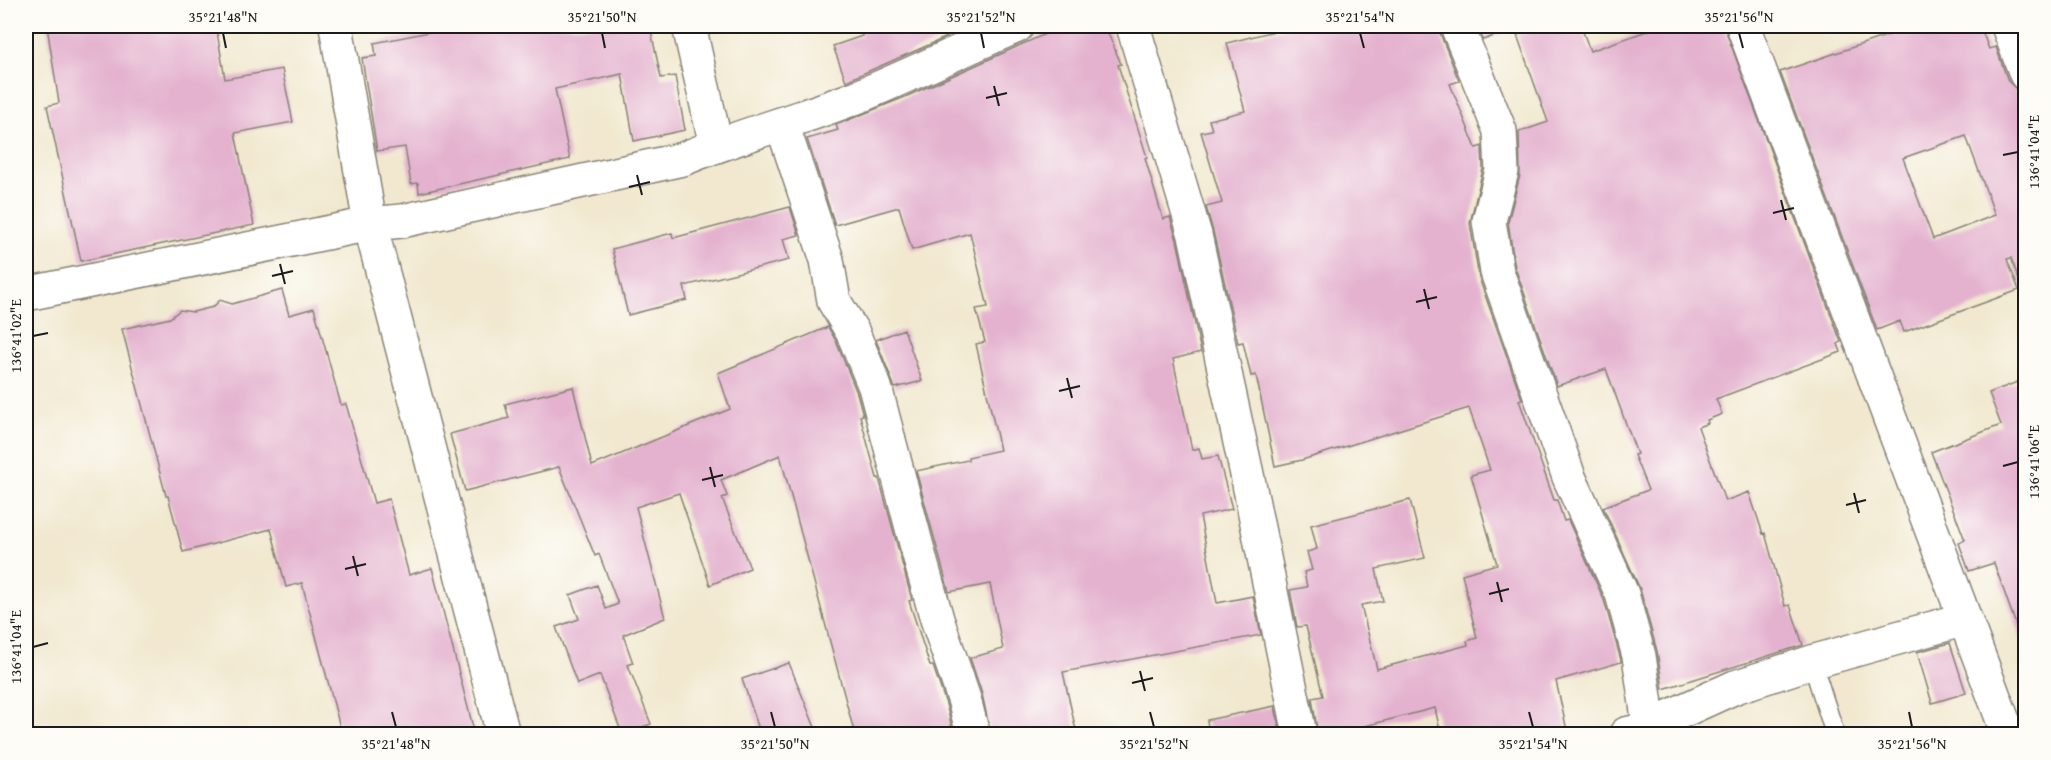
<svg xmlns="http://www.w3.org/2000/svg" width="2051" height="760" font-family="'Gentium Book Plus',serif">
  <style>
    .building { fill: #e4b2cf; fill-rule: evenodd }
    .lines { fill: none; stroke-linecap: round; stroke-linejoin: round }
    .service-casing { stroke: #868276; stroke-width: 21 }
    .minor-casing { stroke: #868276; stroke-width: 36 }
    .service { stroke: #fff; stroke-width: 18 }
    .minor { stroke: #fff; stroke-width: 33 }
    .ticks { fill: none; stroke: #1c1c1c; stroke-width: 2 }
    .neatline { fill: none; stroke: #1c1c1c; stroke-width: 2 }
    .ticks-label { font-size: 15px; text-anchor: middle; fill: #1c1c1c }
  </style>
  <rect width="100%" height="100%" fill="#fdfcf7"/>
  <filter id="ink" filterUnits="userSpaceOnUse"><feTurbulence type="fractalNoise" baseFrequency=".0167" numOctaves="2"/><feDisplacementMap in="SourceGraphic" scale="12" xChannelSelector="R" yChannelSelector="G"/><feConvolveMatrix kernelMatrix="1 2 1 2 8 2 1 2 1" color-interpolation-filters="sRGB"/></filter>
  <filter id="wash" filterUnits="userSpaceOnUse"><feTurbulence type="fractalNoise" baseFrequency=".008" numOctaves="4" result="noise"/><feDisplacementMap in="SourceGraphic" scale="24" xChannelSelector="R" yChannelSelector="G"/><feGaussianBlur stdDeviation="1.35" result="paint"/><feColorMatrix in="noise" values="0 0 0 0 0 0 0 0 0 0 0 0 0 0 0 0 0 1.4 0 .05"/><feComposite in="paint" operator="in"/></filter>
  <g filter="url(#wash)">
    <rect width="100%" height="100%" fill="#f1e8cf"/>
    <g id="blocks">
      <path class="building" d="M 47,26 L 216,26 L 225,79 L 282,69 L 293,122 L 235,133 L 254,225 L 81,261 L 47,106 L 59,103 Z
        M 459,26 L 650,26 L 661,78 L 675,76 L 685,130 L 634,141 L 622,74 L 555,89 L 570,159 L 419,193 L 418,183 L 411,184 L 405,147 L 377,151 L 362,58 L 376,56 L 374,43 Z
        M 858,26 L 943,26 L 947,37 L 846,81 L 833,46 L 862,36 Z
        M 1063,26 L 1105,26 L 1121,64 L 1118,65 L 1147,157 L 1145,158 L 1163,219 L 1170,217 L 1177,240 L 1201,352 L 1173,359 L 1192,450 L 1199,448 L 1202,459 L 1218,456 L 1232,509 L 1200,516 L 1217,603 L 1253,596 L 1261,635 L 1063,672 L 1077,735 L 991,735 L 982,694 L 970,658 L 1003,649 L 990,584 L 949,592 L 916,471 L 968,460 L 968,457 L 1000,450 L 976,344 L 985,342 L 976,309 L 988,307 L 970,233 L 912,250 L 899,207 L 835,225 L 807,139 L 838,130 L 836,125 L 905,97 Z
        M 1294,26 L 1439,26 L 1440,33 L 1459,81 L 1450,84 L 1476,148 L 1482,146 L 1483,169 L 1470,223 L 1479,278 L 1522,399 L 1519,400 L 1554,500 L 1557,500 L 1564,521 L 1568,520 L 1604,600 L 1621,660 L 1621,662 L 1556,681 L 1568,735 L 1441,735 L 1435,708 L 1330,735 L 1318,735 L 1312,698 L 1323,696 L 1306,626 L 1297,627 L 1290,590 L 1307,587 L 1304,572 L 1312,570 L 1307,552 L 1317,549 L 1311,525 L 1410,500 L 1425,558 L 1376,569 L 1383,601 L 1361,605 L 1377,669 L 1468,645 L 1467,641 L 1477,638 L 1462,574 L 1497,564 L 1471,475 L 1490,470 L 1469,408 L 1302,460 L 1275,466 L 1256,375 L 1251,376 L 1243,342 L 1238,343 L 1213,231 L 1206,207 L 1222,203 L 1201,132 L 1212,130 L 1209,120 L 1245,111 L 1227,43 Z
        M 1477,26 L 1512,26 L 1513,29 L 1483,40 Z
        M 1544,26 L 1581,26 L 1590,51 L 1661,26 L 1724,26 L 1841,342 L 1838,344 L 1841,352 L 1716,399 L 1722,414 L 1707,420 L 1708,423 L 1698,427 L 1725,501 L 1749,492 L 1763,534 L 1765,533 L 1785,606 L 1790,605 L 1803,645 L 1663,689 L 1657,651 L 1640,589 L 1603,507 L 1648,490 L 1634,455 L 1637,454 L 1606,369 L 1557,386 L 1515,267 L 1508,222 L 1520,175 L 1519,132 L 1548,122 L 1517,35 Z
        M 1915,26 L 1980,26 L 1989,49 L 1996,47 L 2008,81 L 2016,89 L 2025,115 L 2025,287 L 2022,288 L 2011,258 L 2007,259 L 2019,290 L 1904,332 L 1900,321 L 1877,330 L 1780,72 ZM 1966,136 L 1995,215 L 1933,239 L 1903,158 Z
        M 790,207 L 799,235 L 783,239 L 789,260 L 684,286 L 687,300 L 628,315 L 612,249 L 672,233 L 673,238 Z
        M 282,290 L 289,315 L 314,308 L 341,405 L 346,404 L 374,503 L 389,499 L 409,575 L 432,568 L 475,735 L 342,735 L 302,583 L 286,587 L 271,529 L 183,552 L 168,496 L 166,496 L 122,329 L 170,318 L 180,310 L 193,312 L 213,307 L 220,300 L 232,304 Z
        M 828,327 L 836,341 L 857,393 L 863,415 L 860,416 L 877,478 L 879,478 L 912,600 L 909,601 L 930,666 L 933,666 L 946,704 L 954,735 L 855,735 L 780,455 L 721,480 L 727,496 L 722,498 L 750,568 L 710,585 L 679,493 L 636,507 L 665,618 L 623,635 L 633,663 L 628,665 L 651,724 L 622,734 L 600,675 L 577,684 L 556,627 L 579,619 L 570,595 L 597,585 L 606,609 L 618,604 L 599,554 L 595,556 L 559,467 L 465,491 L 450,434 L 509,418 L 505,404 L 573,387 L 592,466 L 730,409 L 718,373 Z
        M 904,329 L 922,381 L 895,388 L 876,340 Z
        M 2025,379 L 2025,638 L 2021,639 L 1994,563 L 1969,571 L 1959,543 L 1965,540 L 1931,452 L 2001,425 L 1989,393 Z
        M 1950,643 L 1966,693 L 1932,703 L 1917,652 Z
        M 789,663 L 818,735 L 761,735 L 742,679 Z
        M 1275,706 L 1281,735 L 1209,735 L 1207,720 Z"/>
    </g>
  </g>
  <g filter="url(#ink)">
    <use href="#blocks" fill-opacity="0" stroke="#868276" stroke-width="1.5"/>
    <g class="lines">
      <defs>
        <path id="service" d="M 1812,662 L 1835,734"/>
        <path id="minor" d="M 336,26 L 370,224 L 503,734
          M 689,26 L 716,145
          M 1133,26 L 1195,235 L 1248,479 L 1300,734
          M 1457,26 L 1500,131 L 1502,171 L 1489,221 L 1497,272 L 1569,477 L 1622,594 L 1639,656 L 1649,725
          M 1743,26 L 2008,734
          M 2008,26 L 2026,74
          M 782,124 L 827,260 L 834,301 L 853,333 L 875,387 L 922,566 L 937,619 L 964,699 L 973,734
          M 26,294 L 370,224 L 402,221 L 683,159 C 740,135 799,120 857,97 C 911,75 963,49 1017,26
          M 1626,734 L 1638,731 L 1735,687 L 1812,662 L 1965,619"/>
      </defs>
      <use href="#service" class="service-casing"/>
      <use href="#minor" class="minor-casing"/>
      <use href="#service" class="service"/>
      <use href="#minor" class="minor"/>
    </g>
  </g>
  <path class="ticks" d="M 223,33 L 226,48M 602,33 L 605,48M 981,33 L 984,48M 1360,33 L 1364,48M 1739,33 L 1743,48M 994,86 L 999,106M 986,98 L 1007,93M 2003,155 L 2018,152M 637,175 L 642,195M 629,187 L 650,182M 1781,200 L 1786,220M 1773,213 L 1794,208M 280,264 L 285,284M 272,276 L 293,271M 1424,289 L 1429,309M 1416,302 L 1437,297M 33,336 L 48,333M 1067,378 L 1072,398M 1059,391 L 1080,386M 2003,466 L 2018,462M 710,467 L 715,487M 702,480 L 723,475M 1854,493 L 1859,513M 1846,505 L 1866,500M 353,556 L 358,576M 345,569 L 366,564M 1497,582 L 1502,602M 1489,594 L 1509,589M 33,647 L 48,643M 1140,671 L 1145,691M 1132,683 L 1153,678M 392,712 L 396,727M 771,712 L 775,727M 1150,712 L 1154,727M 1529,712 L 1533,727M 1909,712 L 1912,727"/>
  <rect width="2051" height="760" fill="none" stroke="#fdfcf7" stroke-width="66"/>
  <rect x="33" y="33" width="1985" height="694" class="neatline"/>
  <g class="ticks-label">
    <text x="223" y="22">35°21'48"N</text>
    <text x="602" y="22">35°21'50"N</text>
    <text x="981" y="22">35°21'52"N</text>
    <text x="1360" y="22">35°21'54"N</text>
    <text x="1739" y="22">35°21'56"N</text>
    <text transform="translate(2034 152) rotate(-90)" y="5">136°41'04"E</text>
    <text transform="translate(16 336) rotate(-90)" y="5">136°41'02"E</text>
    <text transform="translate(2034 462) rotate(-90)" y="5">136°41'06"E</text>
    <text transform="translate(16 647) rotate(-90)" y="5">136°41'04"E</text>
    <text x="396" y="749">35°21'48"N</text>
    <text x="775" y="749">35°21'50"N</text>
    <text x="1154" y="749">35°21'52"N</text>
    <text x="1533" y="749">35°21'54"N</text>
    <text x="1912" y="749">35°21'56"N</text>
  </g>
</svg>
